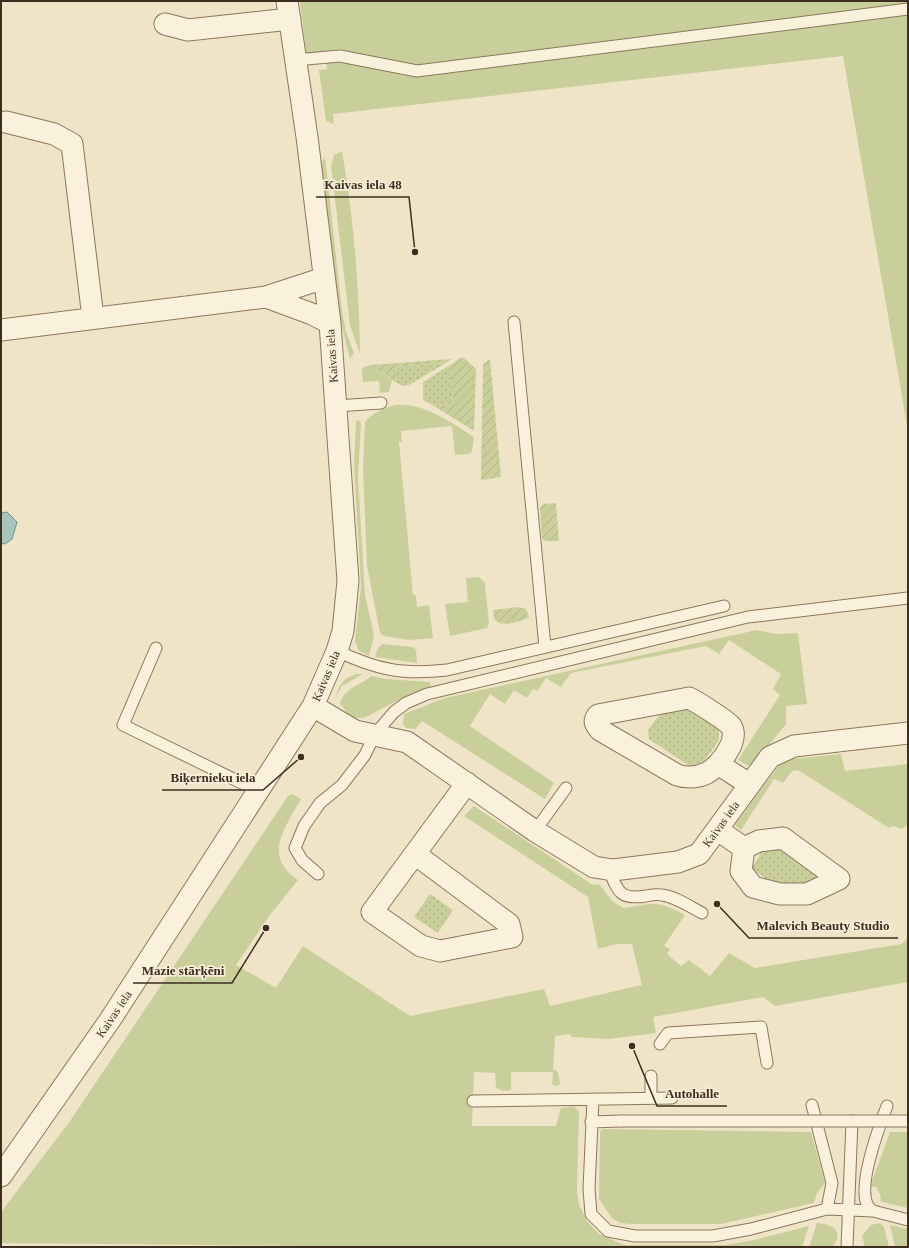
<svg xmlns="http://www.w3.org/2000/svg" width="909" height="1248" font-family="'Times New Roman',serif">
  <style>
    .grass { fill: #c9cf9b }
    .park { fill: url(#park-dots) }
    .garden { fill: url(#garden-furrows) }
    .water { fill: #a9c4bc; stroke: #6f938a }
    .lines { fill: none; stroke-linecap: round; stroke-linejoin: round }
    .lane-casing { stroke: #8d765c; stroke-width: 13 }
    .street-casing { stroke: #8d765c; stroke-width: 23 }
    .lane { stroke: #faf1dc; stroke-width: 11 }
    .street { stroke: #faf1dc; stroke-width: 21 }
    .lane-bridge-casing { stroke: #8d765c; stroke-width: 13; stroke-linecap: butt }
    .lane-bridge { stroke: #faf1dc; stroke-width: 11 }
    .labels { text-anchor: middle; stroke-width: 3.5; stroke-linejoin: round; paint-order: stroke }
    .street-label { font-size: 12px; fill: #3d2e20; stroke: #f7eed8 }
    .leader { fill: none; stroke: #3d2e20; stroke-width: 1.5 }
    .callout-dot { fill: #3d2e20; stroke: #f7eed8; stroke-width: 1.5 }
    .callout-label { font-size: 13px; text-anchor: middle; font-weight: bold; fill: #3d2e20; stroke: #f7eed8; stroke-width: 3.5; stroke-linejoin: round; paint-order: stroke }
  </style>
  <defs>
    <pattern id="park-dots" width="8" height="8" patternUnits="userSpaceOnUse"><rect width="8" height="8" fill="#c9cf9b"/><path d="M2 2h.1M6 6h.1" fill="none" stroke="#aeb285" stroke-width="1.8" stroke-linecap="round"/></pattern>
    <pattern id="garden-furrows" width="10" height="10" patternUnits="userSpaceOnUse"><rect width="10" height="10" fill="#c9cf9b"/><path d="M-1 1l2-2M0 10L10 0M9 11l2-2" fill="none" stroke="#aeb285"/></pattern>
  </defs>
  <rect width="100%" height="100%" fill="#f0e4c8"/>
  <path class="grass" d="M 300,1 L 908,1 L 908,431 L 843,56 L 333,114 L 334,124 L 326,121 L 319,70 L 327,69 L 325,52 L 306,53 Z
    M 342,151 C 354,218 359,285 360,354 L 350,325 L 331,166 L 334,155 Z
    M 325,157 L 342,311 L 346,332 L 354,353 L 350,359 C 333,297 329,233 322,170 L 322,162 Z
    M 370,365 L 392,380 L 389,392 L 380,393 L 379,381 L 363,382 L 362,368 Z
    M 395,405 C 425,403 450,422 474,437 L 472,452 L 468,454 L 455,455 L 452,426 L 401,431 L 402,442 L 399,442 L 413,595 L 416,595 L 417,607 L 429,605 L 433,638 L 409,640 L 384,636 L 380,633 L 367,566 L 363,471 L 365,422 C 372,413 384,408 395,405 Z
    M 356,420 L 360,421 L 361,424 L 358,476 L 365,595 L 374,635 L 369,656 L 359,651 L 355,641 L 361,586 L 354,466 Z
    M 479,577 L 485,583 L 489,623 L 487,628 L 450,636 L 445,604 L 468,602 L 466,578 Z
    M 757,630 L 776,634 L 798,633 L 807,704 L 786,706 L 786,724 L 751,767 L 738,760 L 780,695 L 773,689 L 781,674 L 729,640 L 719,654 L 706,646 L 571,673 L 561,687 L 546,678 L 537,691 L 533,689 L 527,698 L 514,690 L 505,704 L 490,694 L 470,726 L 554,783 L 545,799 L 422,721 L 415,729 L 406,728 L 403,724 L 404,714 L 445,698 Z
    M 382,644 L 413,647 L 416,650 L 417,663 L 375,657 L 377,650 Z
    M 356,674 L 363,674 L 342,686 L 336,697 C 338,685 344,678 356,674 Z
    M 371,676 L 386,679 L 430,682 L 431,689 L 412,693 L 364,718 L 352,718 L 340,704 C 345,687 358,687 371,676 Z
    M 841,754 L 845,771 L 908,764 L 908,824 L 902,829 L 893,826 L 889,828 L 798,770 L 792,771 L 783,783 L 774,779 L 741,830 L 735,825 L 783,760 Z
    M 292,794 L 301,799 C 285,828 262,856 298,880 L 270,915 L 236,965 L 276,988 L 303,946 L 410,1016 L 544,989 L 550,1006 L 642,985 L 632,944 L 617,944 L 598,949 L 588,897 L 464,816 L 474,806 L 593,885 L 599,884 L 612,901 L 624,908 C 654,903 658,900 685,915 L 664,946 L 670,949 L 667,954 L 681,966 L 689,960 L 710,976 L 729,953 L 755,968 L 902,944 L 908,937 L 908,982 L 775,1006 L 763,997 L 653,1017 L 656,1033 L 609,1039 L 572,1037 L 570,1034 L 555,1036 L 553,1069 L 558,1072 L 560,1083 L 558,1086 L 552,1085 L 553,1072 L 511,1072 L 511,1090 L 503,1091 L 496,1088 L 495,1073 L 474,1072 L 472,1126 L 556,1126 L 561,1108 L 574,1106 L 579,1112 L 577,1191 L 579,1205 L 587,1221 L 599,1234 L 624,1245 L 725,1245 L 754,1240 L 809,1226 L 802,1247 L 400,1247 L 1,1243 L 1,1212 L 70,1121 L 288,796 Z
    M 602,1129 L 811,1132 L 825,1183 L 817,1193 L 814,1203 L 721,1224 L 631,1224 L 620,1223 L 612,1218 L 599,1199 L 600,1132 Z
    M 890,1132 L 908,1132 L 908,1208 L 881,1202 L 880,1194 L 876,1187 L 870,1187 Z
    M 817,1223 C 832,1224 845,1230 833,1247 L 809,1247 Z
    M 880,1223 L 884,1227 L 889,1247 L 865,1247 L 862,1236 L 871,1225 Z
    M 890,1225 L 908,1229 L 908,1247 L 895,1247 Z"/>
  <path class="park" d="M 446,363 L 409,385 L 403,386 L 397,383 L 395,367 Z
    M 450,365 L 453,405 L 434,406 L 423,400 L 423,382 Z
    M 679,705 L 719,728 L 719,740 L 701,766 L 691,767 L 649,739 L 648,730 L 666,706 Z
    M 778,847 L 819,871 L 814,881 L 777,888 L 752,868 L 762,851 Z
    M 430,894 L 453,910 L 438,933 L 414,917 Z"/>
  <path class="garden" d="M 460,358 L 464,358 L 476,369 L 474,431 L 434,406 L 453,405 L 450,365 Z
    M 451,359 L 446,363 L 395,367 L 397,383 L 370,365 Z
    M 490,359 L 501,477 L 481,480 L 483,364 Z
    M 556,503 L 559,541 L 544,541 L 542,538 L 540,508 L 543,504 Z
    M 519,607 L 526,609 L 529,618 C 518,621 502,629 494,619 L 493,610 Z"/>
  <path class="water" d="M 7,512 L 17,522 L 12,539 L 5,544 L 1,543 L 1,513 Z"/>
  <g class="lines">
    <defs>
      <path id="lane" d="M 295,60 L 340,56 L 417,71 L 908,9
        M 514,322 L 545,647
        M 336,406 L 381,403
        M 156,648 L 123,725 L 258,791
        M 337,651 C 378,670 402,675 447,670 L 724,606
        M 535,831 L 566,788
        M 609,870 C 618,892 620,900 646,896 C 651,895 657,894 662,895 C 676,897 689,906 702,913
        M 318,874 L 302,860 L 295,848 L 304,826 L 320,803 L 342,785 L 365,755 L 375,734 L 394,712 L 406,703 L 427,694 L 748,617 L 908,598
        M 660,1044 L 668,1033 L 761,1027 L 767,1063
        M 651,1098 L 651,1076
        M 593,1099 L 589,1189 L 591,1214 L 608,1231 L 635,1236 L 713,1236 L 751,1229 L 827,1209 L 873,1211 L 908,1220
        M 473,1101 L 672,1098
        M 812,1105 L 832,1183 L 827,1209
        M 591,1122 L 621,1121
        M 873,1211 C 871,1209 868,1207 867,1204 C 858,1183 879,1127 887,1106
        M 847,1247 L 852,1121"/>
      <path id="street" d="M 165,24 L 188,30 L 290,19
        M 6,122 L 54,134 L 72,144 L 93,318
        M 266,297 L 312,314 L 330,323
        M 1,330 L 266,297 L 324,278
        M 689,698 C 696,701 727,721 731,726 C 740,741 719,766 707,773 C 697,778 687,778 677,775 L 600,730 C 595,724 593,721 598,715 Z
        M 313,706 L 355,731 L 407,742 L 535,831 L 594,867 L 613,870 L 678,862 L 699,854 L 770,757 L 794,746 L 908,733
        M 718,764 L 749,784
        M 718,830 L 744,848 L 741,871 L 753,887 L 780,894 L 807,894 L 839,879 L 783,838 L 759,841 L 744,848
        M 415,854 L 509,924 L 512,937 L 440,951 L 421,946 L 372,912 L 467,783
        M 1,1176 L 110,1020 L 313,706 L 337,651 L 343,631 L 348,581 L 330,323 L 307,137 L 287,1"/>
    </defs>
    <use href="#lane" class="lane-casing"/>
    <use href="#street" class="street-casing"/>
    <use href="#lane" class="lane"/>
    <use href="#street" class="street"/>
    <defs>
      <path id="lane-bridge" d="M 621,1121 L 908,1121"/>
    </defs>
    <use href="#lane-bridge" class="lane-bridge-casing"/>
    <use href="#lane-bridge" class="lane-bridge"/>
  </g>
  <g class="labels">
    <g class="street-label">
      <text transform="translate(332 356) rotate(-94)" y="4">Kaivas iela</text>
      <text transform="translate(326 676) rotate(-67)" y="4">Kaivas iela</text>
      <text transform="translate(721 824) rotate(-54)" y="4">Kaivas iela</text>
      <text transform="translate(114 1014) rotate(-56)" y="4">Kaivas iela</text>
    </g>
  </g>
  <path class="leader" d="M415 252L409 197H316M301 757L263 790H162M717 904L749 938H898M266 928L232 983H133M632 1046L657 1106H727"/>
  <g class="callout-dot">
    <circle cx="415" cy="252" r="4"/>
    <circle cx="301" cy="757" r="4"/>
    <circle cx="717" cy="904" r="4"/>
    <circle cx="266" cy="928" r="4"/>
    <circle cx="632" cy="1046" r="4"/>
  </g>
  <g class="callout-label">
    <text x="363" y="189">Kaivas iela 48</text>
    <text x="213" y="782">Biķernieku iela</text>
    <text x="823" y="930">Malevich Beauty Studio</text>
    <text x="183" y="975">Mazie stārķēni</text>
    <text x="692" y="1098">Autohalle</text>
  </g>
  <rect width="909" height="1248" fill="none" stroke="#3d2e20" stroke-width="4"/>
</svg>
